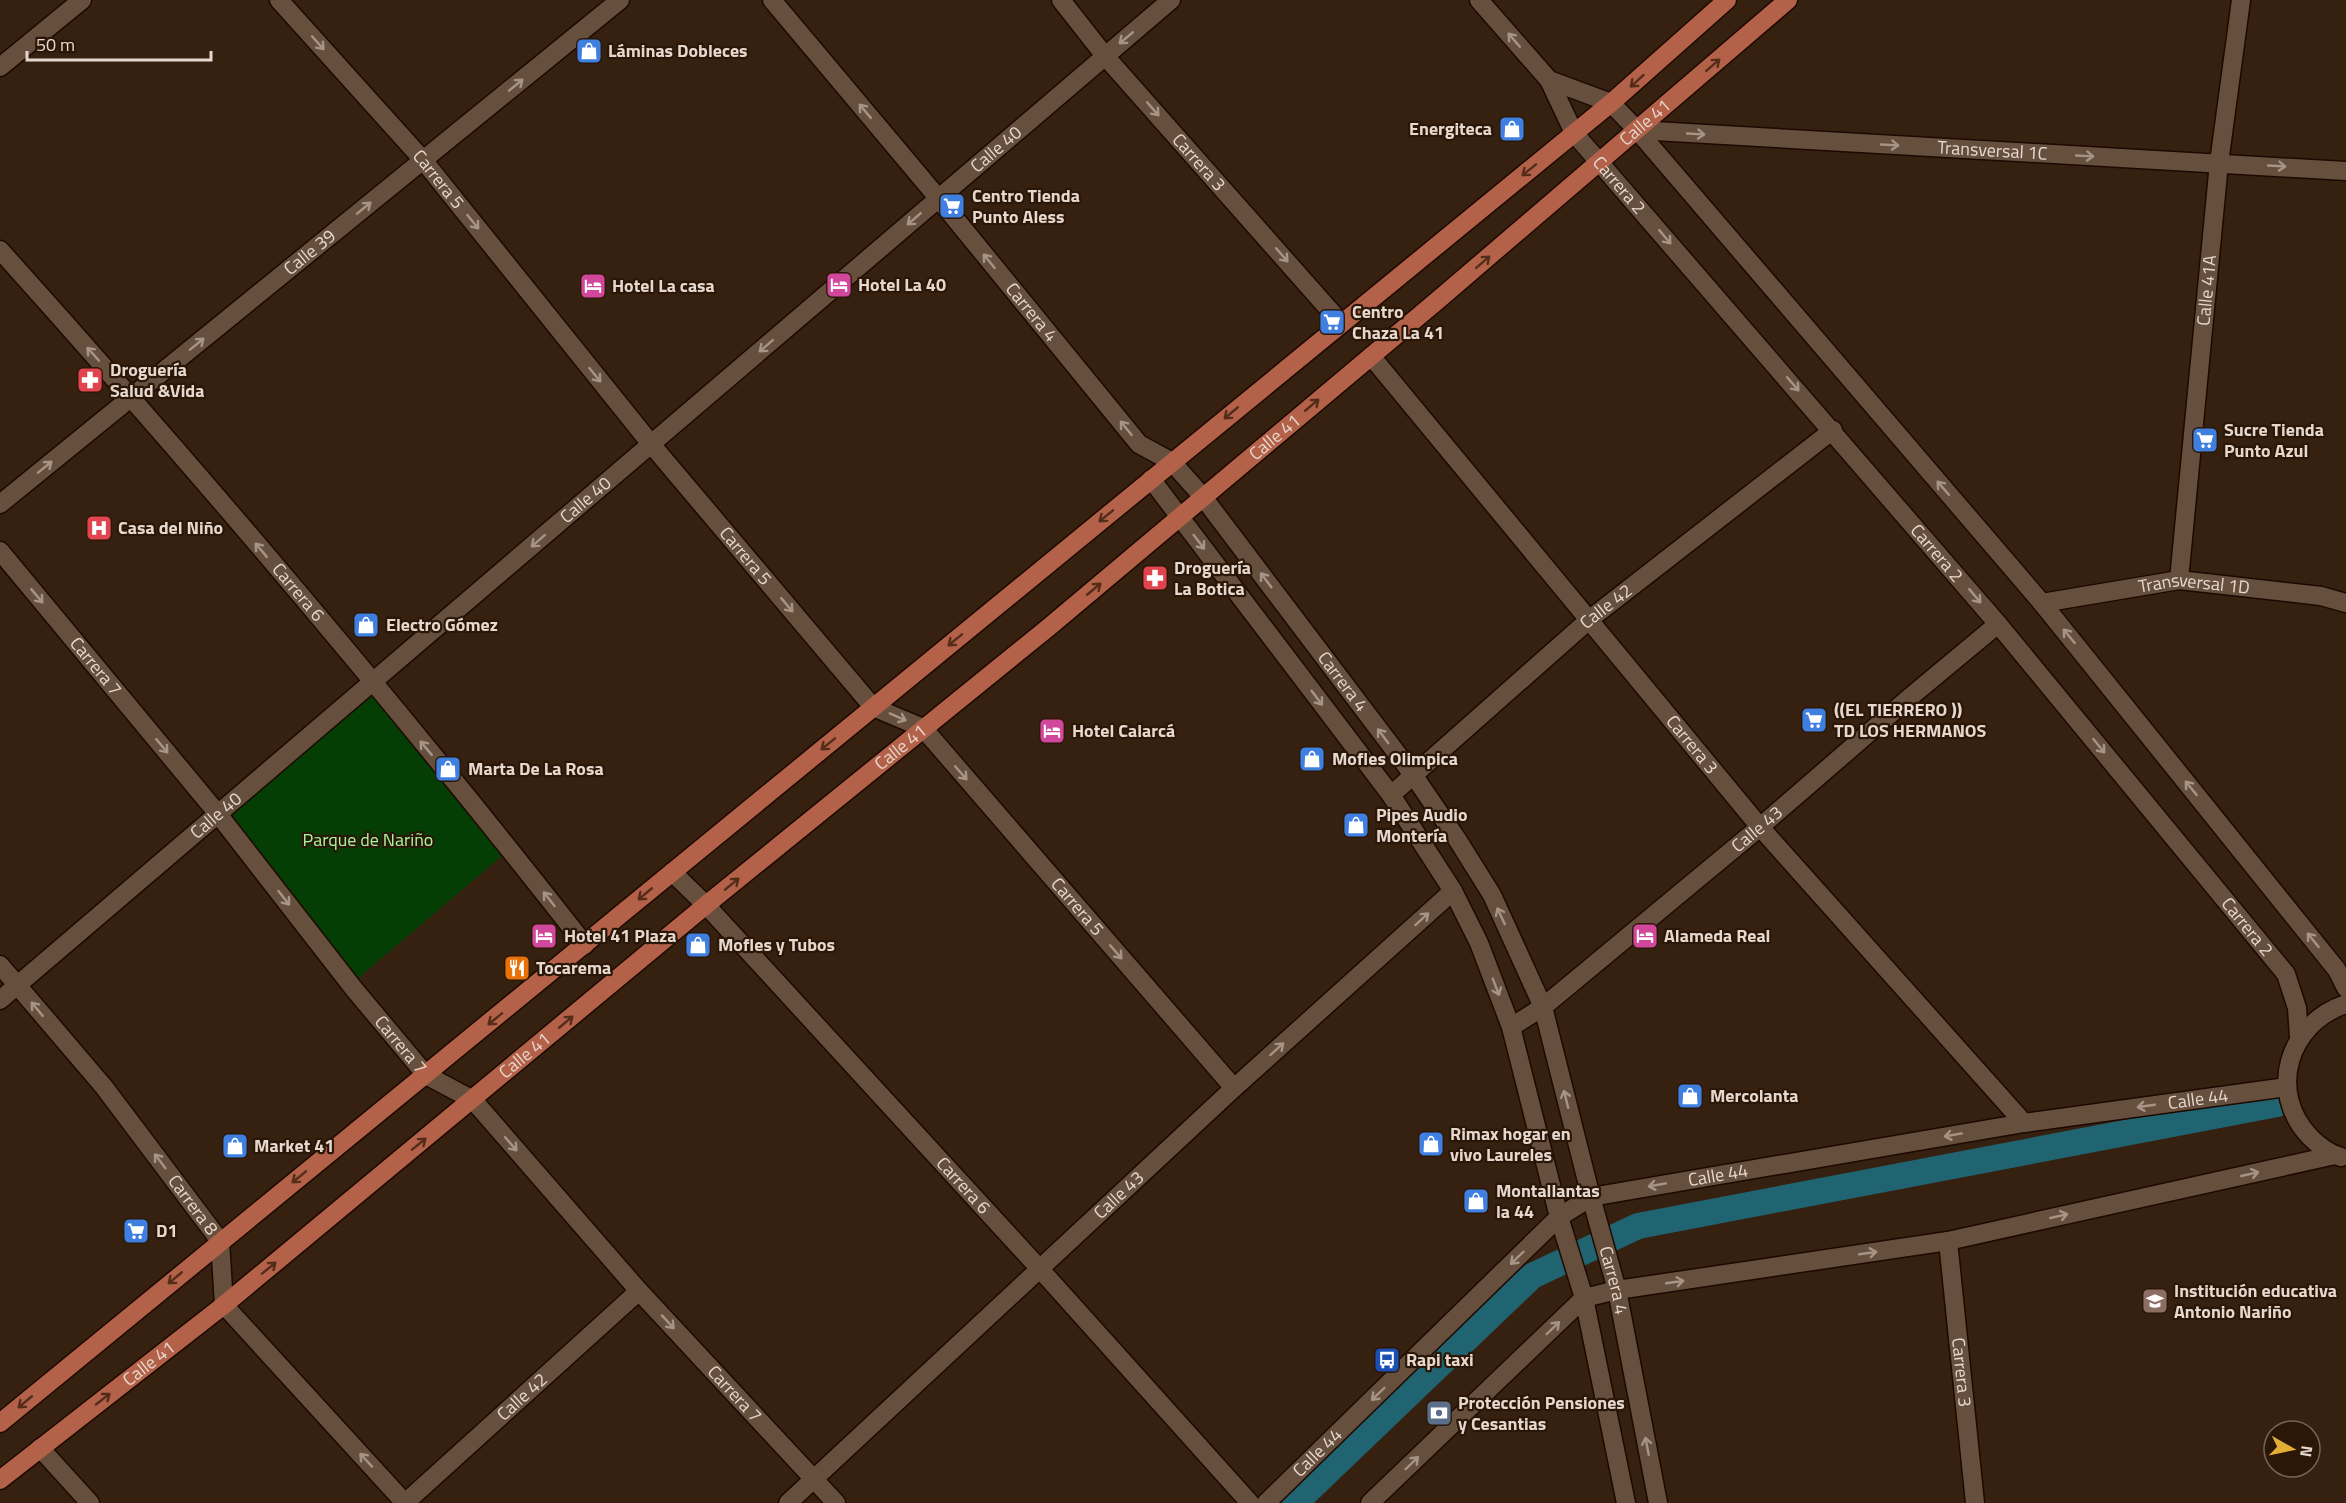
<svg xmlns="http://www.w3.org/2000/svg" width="2346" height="1503" font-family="'Titillium Web',sans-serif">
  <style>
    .green { fill: #053e05 }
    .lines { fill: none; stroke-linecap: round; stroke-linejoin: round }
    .canal { stroke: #216471; stroke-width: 26 }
    .minor-casing { stroke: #1c0900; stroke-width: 21 }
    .tertiary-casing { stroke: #1c0900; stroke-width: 21 }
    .primary-casing { stroke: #1c0900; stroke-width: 21 }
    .minor { stroke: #674f3e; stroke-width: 18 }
    .tertiary { stroke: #674f3e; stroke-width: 18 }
    .primary { stroke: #b36148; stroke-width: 18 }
    .oneway { stroke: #a69486 }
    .oneway2 { stroke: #542d1a }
    .labels { text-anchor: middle; stroke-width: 4.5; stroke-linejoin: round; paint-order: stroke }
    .poi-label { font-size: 18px; font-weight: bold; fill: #e6d8ce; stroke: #2b1707; text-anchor: start }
    .street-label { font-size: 18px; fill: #e6d8ce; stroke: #2b1707 }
    .park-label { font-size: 18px; fill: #a5f89f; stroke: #2b1707 }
  </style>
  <rect width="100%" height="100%" fill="#362111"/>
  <path class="green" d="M 371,691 L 503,855 L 356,980 L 228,817 Z"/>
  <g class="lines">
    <path class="canal" d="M 1295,1503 L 1532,1276 L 1638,1226 L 2277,1104"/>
    <defs>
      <g id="minor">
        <path id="s1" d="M 279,0 L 423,160 L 651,444 L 873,707 L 923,728 L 1234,1088"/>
        <path id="s2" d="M 1061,0 L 1105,56 L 1341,323"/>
        <path d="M 1479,0 L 1549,80 L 1574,133"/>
        <path d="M 0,67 L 82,0"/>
        <path d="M 1549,80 L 1611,103"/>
        <path id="s3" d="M 1637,130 L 2346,171"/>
        <path id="s4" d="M 0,250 C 202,475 399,707 585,945"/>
        <path id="s5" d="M 1371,356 L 1760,827 L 2024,1123"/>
        <path id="s6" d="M 0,504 L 620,0"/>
        <path id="s7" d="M 0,551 L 218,814 L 354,989 L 426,1075 L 473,1100 L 639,1291 L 836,1503"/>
        <path id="s8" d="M 2179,580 L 2219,163 L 2241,0"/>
        <path id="s9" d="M 2042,603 L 2179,580 L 2321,596 L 2346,603"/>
        <path id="s10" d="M 1391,795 L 1590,619 L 1833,430"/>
        <path id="s11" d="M 672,872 L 706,905 L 1039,1268 L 1250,1503"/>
        <path id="s12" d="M 0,965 L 104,1087 L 220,1241 L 224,1305 L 405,1503"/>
        <path id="s13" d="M 0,1000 L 1171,0"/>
        <path id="s14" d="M 1511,1027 L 1543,1007 L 1760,827 L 1909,698 L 1998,624"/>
        <path id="s15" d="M 1948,1241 L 1975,1503"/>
        <path d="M 40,1448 L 90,1503"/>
        <path id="s16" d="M 405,1503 L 639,1291"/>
        <path id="s17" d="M 788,1503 L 1234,1088 L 1453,891"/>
      </g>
      <g id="tertiary">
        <path id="s18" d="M 772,0 L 939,199 L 1139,444 L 1172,462 L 1203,497 L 1414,776 L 1457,839 L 1492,895 L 1543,1007 L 1591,1197 L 1617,1290 L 1658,1503"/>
        <path d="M 1611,103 L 1637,130 L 2042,603 L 2337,970 L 2346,988"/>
        <path id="s19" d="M 1574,133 L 1998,624 L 2286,974 L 2297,1008 L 2299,1037"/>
        <path d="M 1151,479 L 1391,795 L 1453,891 L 1479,943 L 1511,1027 L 1559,1217 L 1584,1298 L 1626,1503"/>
        <path d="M 2341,1157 C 2330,1154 2319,1146 2310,1137 C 2267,1092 2288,1023 2346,1004"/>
        <path id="s20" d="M 1266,1503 L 1559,1217 L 1591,1197 L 2024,1123 L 2287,1087"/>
        <path d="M 1370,1503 L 1584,1298 L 1617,1290 L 1948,1241 L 2335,1155"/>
      </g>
      <g id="primary">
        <path d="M 0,1423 L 1611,103 L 1727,0"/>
        <path id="s21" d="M 0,1480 L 224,1305 L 706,905 L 1049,627 L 1438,300 L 1788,0"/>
      </g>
    </defs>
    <use href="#minor" class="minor-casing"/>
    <use href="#tertiary" class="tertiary-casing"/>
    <use href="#primary" class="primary-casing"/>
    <use href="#minor" class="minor"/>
    <use href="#tertiary" class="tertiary"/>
    <use href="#primary" class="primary"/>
  </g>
  <defs><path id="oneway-shaft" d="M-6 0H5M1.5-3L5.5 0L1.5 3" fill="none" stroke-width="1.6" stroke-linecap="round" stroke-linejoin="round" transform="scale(1.5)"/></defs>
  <g class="oneway">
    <use href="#oneway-shaft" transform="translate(1126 38) rotate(140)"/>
    <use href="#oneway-shaft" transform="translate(1514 40) rotate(-131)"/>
    <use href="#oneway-shaft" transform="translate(318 43) rotate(48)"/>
    <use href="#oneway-shaft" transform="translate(516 85) rotate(-39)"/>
    <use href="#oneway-shaft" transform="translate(1153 109) rotate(49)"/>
    <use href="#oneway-shaft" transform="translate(865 111) rotate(-130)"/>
    <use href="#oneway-shaft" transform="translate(1696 134) rotate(3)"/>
    <use href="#oneway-shaft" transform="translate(1890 145) rotate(3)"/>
    <use href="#oneway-shaft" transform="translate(2085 156) rotate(3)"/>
    <use href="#oneway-shaft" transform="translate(2277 166) rotate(3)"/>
    <use href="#oneway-shaft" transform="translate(364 208) rotate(-39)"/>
    <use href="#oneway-shaft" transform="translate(914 219) rotate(139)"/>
    <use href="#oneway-shaft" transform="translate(473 222) rotate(51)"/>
    <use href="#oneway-shaft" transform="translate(1665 237) rotate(50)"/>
    <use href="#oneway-shaft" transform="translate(1282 255) rotate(49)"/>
    <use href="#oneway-shaft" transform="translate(989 261) rotate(-129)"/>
    <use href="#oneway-shaft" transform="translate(197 344) rotate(-39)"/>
    <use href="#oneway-shaft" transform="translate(766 346) rotate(139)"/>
    <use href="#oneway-shaft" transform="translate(93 354) rotate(-132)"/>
    <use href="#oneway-shaft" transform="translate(595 375) rotate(51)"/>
    <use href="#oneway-shaft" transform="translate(1793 384) rotate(49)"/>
    <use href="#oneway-shaft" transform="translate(1126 428) rotate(-129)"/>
    <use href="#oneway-shaft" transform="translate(45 467) rotate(-39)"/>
    <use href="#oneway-shaft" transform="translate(1943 488) rotate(-131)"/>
    <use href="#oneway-shaft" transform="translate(538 541) rotate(139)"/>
    <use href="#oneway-shaft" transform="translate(1199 542) rotate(53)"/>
    <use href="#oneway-shaft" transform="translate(261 550) rotate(-130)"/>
    <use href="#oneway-shaft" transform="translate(1266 580) rotate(-127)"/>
    <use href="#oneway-shaft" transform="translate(37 596) rotate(50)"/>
    <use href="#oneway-shaft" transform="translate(1975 596) rotate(50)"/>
    <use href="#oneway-shaft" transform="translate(787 605) rotate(50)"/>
    <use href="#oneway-shaft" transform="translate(2069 636) rotate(-129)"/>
    <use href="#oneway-shaft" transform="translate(1317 698) rotate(53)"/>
    <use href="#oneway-shaft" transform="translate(898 717) rotate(24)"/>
    <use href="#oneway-shaft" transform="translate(1383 736) rotate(-127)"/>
    <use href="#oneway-shaft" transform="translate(162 746) rotate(50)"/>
    <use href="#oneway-shaft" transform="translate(2099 746) rotate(51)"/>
    <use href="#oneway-shaft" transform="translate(426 748) rotate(-130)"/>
    <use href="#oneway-shaft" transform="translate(961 773) rotate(49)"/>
    <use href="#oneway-shaft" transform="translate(2191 788) rotate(-129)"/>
    <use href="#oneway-shaft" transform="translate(284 898) rotate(52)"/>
    <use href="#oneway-shaft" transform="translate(549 899) rotate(-128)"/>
    <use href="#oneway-shaft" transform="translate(1501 916) rotate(-115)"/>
    <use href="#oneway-shaft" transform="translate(1422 919) rotate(-42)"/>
    <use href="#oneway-shaft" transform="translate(2313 940) rotate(-129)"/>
    <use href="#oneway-shaft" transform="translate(1116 952) rotate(49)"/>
    <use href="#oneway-shaft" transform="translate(1496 987) rotate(69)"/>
    <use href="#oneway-shaft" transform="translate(37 1009) rotate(-130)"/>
    <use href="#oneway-shaft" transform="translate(1277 1049) rotate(-42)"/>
    <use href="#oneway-shaft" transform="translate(1566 1099) rotate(-104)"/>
    <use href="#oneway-shaft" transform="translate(2146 1106) rotate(172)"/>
    <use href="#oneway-shaft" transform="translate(1953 1135) rotate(170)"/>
    <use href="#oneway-shaft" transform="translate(511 1144) rotate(49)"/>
    <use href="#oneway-shaft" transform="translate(160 1161) rotate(-127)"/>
    <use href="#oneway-shaft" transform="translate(2250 1174) rotate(-13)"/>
    <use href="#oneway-shaft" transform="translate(1657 1185) rotate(170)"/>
    <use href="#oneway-shaft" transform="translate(2059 1216) rotate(-13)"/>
    <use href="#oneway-shaft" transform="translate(1868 1253) rotate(-8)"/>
    <use href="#oneway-shaft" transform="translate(1517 1258) rotate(136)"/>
    <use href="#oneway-shaft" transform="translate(1675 1282) rotate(-8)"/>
    <use href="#oneway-shaft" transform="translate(668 1322) rotate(47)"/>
    <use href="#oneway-shaft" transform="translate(1553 1328) rotate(-44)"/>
    <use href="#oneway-shaft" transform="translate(1378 1394) rotate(136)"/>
    <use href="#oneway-shaft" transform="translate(1647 1446) rotate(-101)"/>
    <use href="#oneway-shaft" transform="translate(366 1460) rotate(-133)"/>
    <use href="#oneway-shaft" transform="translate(1412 1463) rotate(-44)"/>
  </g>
  <g class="oneway2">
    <use href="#oneway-shaft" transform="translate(1713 65) rotate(-41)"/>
    <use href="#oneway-shaft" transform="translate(1637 81) rotate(138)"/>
    <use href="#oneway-shaft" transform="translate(1529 170) rotate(141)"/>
    <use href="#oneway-shaft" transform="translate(1483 262) rotate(-41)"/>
    <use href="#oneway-shaft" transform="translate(1312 405) rotate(-40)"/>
    <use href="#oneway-shaft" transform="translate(1231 413) rotate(140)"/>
    <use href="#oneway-shaft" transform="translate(1106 516) rotate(141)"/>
    <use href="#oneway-shaft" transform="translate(1094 589) rotate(-40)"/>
    <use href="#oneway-shaft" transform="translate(955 640) rotate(141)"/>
    <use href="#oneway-shaft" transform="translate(828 744) rotate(141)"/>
    <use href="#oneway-shaft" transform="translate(732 884) rotate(-39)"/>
    <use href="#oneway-shaft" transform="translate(645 894) rotate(140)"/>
    <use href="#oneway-shaft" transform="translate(495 1019) rotate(141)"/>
    <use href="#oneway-shaft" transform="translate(566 1022) rotate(-40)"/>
    <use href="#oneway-shaft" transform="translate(419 1144) rotate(-39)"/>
    <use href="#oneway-shaft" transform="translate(299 1177) rotate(141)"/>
    <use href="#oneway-shaft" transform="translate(269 1268) rotate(-39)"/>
    <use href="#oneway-shaft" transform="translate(175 1278) rotate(140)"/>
    <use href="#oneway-shaft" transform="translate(103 1399) rotate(-38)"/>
    <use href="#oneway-shaft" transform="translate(25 1402) rotate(140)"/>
  </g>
  <defs>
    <symbol id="shop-square" viewBox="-11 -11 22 22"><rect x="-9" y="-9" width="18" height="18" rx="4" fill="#3f7fe0" stroke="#2b1707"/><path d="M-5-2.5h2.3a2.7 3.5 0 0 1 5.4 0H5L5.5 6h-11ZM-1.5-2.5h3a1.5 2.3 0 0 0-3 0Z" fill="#fff"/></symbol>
    <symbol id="supermarket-square" viewBox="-11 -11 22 22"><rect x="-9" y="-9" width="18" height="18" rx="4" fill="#3f7fe0" stroke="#2b1707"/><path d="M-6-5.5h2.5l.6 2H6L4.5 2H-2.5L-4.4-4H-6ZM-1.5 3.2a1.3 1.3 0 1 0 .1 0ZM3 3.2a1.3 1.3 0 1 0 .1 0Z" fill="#fff"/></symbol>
    <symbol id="hotel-square" viewBox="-11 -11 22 22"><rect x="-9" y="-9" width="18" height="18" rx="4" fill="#d1479c" stroke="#2b1707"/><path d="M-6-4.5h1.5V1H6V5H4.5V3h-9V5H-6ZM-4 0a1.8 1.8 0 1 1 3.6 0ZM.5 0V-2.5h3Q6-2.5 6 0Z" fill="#fff"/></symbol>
    <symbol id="pharmacy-square" viewBox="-11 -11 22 22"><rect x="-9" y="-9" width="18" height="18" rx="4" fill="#e0444e" stroke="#2b1707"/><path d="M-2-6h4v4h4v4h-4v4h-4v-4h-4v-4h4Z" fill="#fff"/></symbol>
    <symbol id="hospital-square" viewBox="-11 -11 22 22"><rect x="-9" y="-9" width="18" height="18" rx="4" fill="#e0444e" stroke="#2b1707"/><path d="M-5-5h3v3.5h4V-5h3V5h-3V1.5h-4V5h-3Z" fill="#fff"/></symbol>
    <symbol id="restaurant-square" viewBox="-11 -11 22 22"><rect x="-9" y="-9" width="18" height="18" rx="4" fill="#e8710a" stroke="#2b1707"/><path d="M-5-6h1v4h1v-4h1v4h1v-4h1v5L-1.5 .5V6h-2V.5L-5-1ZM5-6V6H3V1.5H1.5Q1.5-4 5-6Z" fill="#fff"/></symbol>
    <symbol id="school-square" viewBox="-11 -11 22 22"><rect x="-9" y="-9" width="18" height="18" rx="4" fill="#8d6e63" stroke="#2b1707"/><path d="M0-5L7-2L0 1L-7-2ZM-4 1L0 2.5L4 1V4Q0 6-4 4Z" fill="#fff"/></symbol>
    <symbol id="bus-square" viewBox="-11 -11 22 22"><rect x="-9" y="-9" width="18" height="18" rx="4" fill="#1a4fb4" stroke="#2b1707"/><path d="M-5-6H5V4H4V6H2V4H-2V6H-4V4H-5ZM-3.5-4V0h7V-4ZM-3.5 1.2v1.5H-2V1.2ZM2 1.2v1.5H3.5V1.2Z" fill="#fff"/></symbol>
    <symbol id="bank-square" viewBox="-11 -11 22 22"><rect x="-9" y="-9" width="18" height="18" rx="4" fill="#5c6f8a" stroke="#2b1707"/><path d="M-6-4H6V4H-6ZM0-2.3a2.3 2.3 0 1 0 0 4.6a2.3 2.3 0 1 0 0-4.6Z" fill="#fff"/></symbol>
  </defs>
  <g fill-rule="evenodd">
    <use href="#shop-square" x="574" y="36" width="30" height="30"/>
    <use href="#shop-square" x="1497" y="114" width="30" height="30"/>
    <use href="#supermarket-square" x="937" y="191" width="30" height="30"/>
    <use href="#hotel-square" x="824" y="270" width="30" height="30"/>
    <use href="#hotel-square" x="578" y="271" width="30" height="30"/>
    <use href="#supermarket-square" x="1317" y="307" width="30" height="30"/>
    <use href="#pharmacy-square" x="75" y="365" width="30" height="30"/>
    <use href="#supermarket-square" x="2190" y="425" width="30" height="30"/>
    <use href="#hospital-square" x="84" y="513" width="30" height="30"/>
    <use href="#pharmacy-square" x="1140" y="563" width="30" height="30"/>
    <use href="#shop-square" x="351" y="610" width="30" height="30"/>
    <use href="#supermarket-square" x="1799" y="705" width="30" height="30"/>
    <use href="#hotel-square" x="1037" y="716" width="30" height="30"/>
    <use href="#shop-square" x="1297" y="744" width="30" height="30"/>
    <use href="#shop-square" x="433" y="754" width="30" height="30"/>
    <use href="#shop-square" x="1341" y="810" width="30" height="30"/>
    <use href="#hotel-square" x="529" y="921" width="30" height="30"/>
    <use href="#hotel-square" x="1630" y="921" width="30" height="30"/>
    <use href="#shop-square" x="683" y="930" width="30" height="30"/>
    <use href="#restaurant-square" x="502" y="953" width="30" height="30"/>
    <use href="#shop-square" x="1675" y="1081" width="30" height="30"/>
    <use href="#shop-square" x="1416" y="1129" width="30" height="30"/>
    <use href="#shop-square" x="220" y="1131" width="30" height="30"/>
    <use href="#shop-square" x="1461" y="1186" width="30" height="30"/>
    <use href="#supermarket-square" x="121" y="1216" width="30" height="30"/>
    <use href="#school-square" x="2140" y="1286" width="30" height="30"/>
    <use href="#bus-square" x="1372" y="1345" width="30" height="30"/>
    <use href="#bank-square" x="1424" y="1398" width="30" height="30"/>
  </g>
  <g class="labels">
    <g class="poi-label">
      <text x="608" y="57">Láminas Dobleces</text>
      <text x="1492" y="135" text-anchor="end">Energiteca</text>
      <text x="972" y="202">Centro Tienda<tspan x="972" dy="21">Punto Aless</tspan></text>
      <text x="858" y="291">Hotel La 40</text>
      <text x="612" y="292">Hotel La casa</text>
      <text x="1352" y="318">Centro<tspan x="1352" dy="21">Chaza La 41</tspan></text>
      <text x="110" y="376">Droguería<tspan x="110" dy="21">Salud &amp;Vida</tspan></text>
      <text x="2224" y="436">Sucre Tienda<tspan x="2224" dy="21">Punto Azul</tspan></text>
      <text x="118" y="534">Casa del Niño</text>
      <text x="1174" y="574">Droguería<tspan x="1174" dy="21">La Botica</tspan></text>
      <text x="386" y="631">Electro Gómez</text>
      <text x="1834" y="716">((EL TIERRERO ))<tspan x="1834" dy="21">TD LOS HERMANOS</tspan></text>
      <text x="1072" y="737">Hotel Calarcá</text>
      <text x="1332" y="765">Mofles Olimpica</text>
      <text x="468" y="775">Marta De La Rosa</text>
      <text x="1376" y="821">Pipes Audio<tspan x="1376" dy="21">Montería</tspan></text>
      <text x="564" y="942">Hotel 41 Plaza</text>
      <text x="1664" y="942">Alameda Real</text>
      <text x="718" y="951">Mofles y Tubos</text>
      <text x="536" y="974">Tocarema</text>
      <text x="1710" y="1102">Mercolanta</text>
      <text x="1450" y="1140">Rimax hogar en<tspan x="1450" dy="21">vivo Laureles</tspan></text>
      <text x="254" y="1152">Market 41</text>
      <text x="1496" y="1197">Montallantas<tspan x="1496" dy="21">la 44</tspan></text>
      <text x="156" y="1237">D1</text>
      <text x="2174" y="1297">Institución educativa<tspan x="2174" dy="21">Antonio Nariño</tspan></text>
      <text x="1406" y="1366">Rapi taxi</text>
      <text x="1458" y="1409">Protección Pensiones<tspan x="1458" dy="21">y Cesantias</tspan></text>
    </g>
    <g class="street-label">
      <text dy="6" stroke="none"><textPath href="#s21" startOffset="2133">Calle 41</textPath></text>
      <text dy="6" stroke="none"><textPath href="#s13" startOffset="1310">Calle 40</textPath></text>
      <text dy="6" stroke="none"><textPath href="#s3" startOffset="356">Transversal 1C</textPath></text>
      <text dy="6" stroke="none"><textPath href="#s2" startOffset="213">Carrera 3</textPath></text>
      <text dy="6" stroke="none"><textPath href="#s1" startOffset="240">Carrera 5</textPath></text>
      <text dy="6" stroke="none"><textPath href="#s19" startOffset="69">Carrera 2</textPath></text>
      <text dy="6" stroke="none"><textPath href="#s6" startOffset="399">Calle 39</textPath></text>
      <text dy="6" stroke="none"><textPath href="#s8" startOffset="291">Calle 41A</textPath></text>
      <text dy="6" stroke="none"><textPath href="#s18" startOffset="406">Carrera 4</textPath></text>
      <text dy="6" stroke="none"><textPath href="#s21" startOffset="1647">Calle 41</textPath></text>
      <text dy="6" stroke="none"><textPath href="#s13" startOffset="770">Calle 40</textPath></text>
      <text dy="6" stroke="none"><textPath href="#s19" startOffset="555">Carrera 2</textPath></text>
      <text dy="6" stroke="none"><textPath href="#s1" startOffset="726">Carrera 5</textPath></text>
      <text dy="6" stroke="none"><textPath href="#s9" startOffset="154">Transversal 1D</textPath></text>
      <text dy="6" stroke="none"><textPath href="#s4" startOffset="454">Carrera 6</textPath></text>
      <text dy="6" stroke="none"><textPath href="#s10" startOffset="286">Calle 42</textPath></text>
      <text dy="6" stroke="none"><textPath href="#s7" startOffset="150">Carrera 7</textPath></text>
      <text dy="6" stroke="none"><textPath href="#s18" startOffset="892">Carrera 4</textPath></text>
      <text dy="6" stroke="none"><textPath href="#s5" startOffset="504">Carrera 3</textPath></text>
      <text dy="6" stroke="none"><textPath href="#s21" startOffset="1161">Calle 41</textPath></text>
      <text dy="6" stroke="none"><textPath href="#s13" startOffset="284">Calle 40</textPath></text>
      <text dy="6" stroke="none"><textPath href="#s14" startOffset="316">Calle 43</textPath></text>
      <text dy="6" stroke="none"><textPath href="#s1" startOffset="1214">Carrera 5</textPath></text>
      <text dy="6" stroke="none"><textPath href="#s19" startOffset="1041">Carrera 2</textPath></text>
      <text dy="6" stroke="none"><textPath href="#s7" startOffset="636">Carrera 7</textPath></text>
      <text dy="6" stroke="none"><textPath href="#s21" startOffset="675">Calle 41</textPath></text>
      <text dy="6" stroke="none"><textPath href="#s20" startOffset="1062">Calle 44</textPath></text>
      <text dy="6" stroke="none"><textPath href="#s20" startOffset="576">Calle 44</textPath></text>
      <text dy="6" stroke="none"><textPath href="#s11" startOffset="428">Carrera 6</textPath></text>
      <text dy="6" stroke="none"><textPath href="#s17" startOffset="452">Calle 43</textPath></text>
      <text dy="6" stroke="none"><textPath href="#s12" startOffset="308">Carrera 8</textPath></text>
      <text dy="6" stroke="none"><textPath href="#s18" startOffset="1558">Carrera 4</textPath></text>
      <text dy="6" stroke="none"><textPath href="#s21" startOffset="189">Calle 41</textPath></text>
      <text dy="6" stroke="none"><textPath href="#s15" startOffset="132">Carrera 3</textPath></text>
      <text dy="6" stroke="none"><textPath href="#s7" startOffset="1122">Carrera 7</textPath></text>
      <text dy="6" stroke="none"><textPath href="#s16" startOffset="158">Calle 42</textPath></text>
      <text dy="6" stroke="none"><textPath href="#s20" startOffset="72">Calle 44</textPath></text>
    </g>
    <g class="park-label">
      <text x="368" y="846">Parque de Nariño</text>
    </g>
  </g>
  <g transform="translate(2292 1449) rotate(99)"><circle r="28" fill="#2b1707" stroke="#766457" stroke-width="1.5"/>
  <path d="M0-4.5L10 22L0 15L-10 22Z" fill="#e3ae35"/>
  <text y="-9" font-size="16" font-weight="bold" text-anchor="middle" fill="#e6d8ce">N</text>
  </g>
  <path d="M27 51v9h184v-9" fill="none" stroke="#e6d8ce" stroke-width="3"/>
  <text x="36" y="51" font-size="18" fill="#e6d8ce" stroke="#2b1707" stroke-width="4.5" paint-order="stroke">50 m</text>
</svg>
